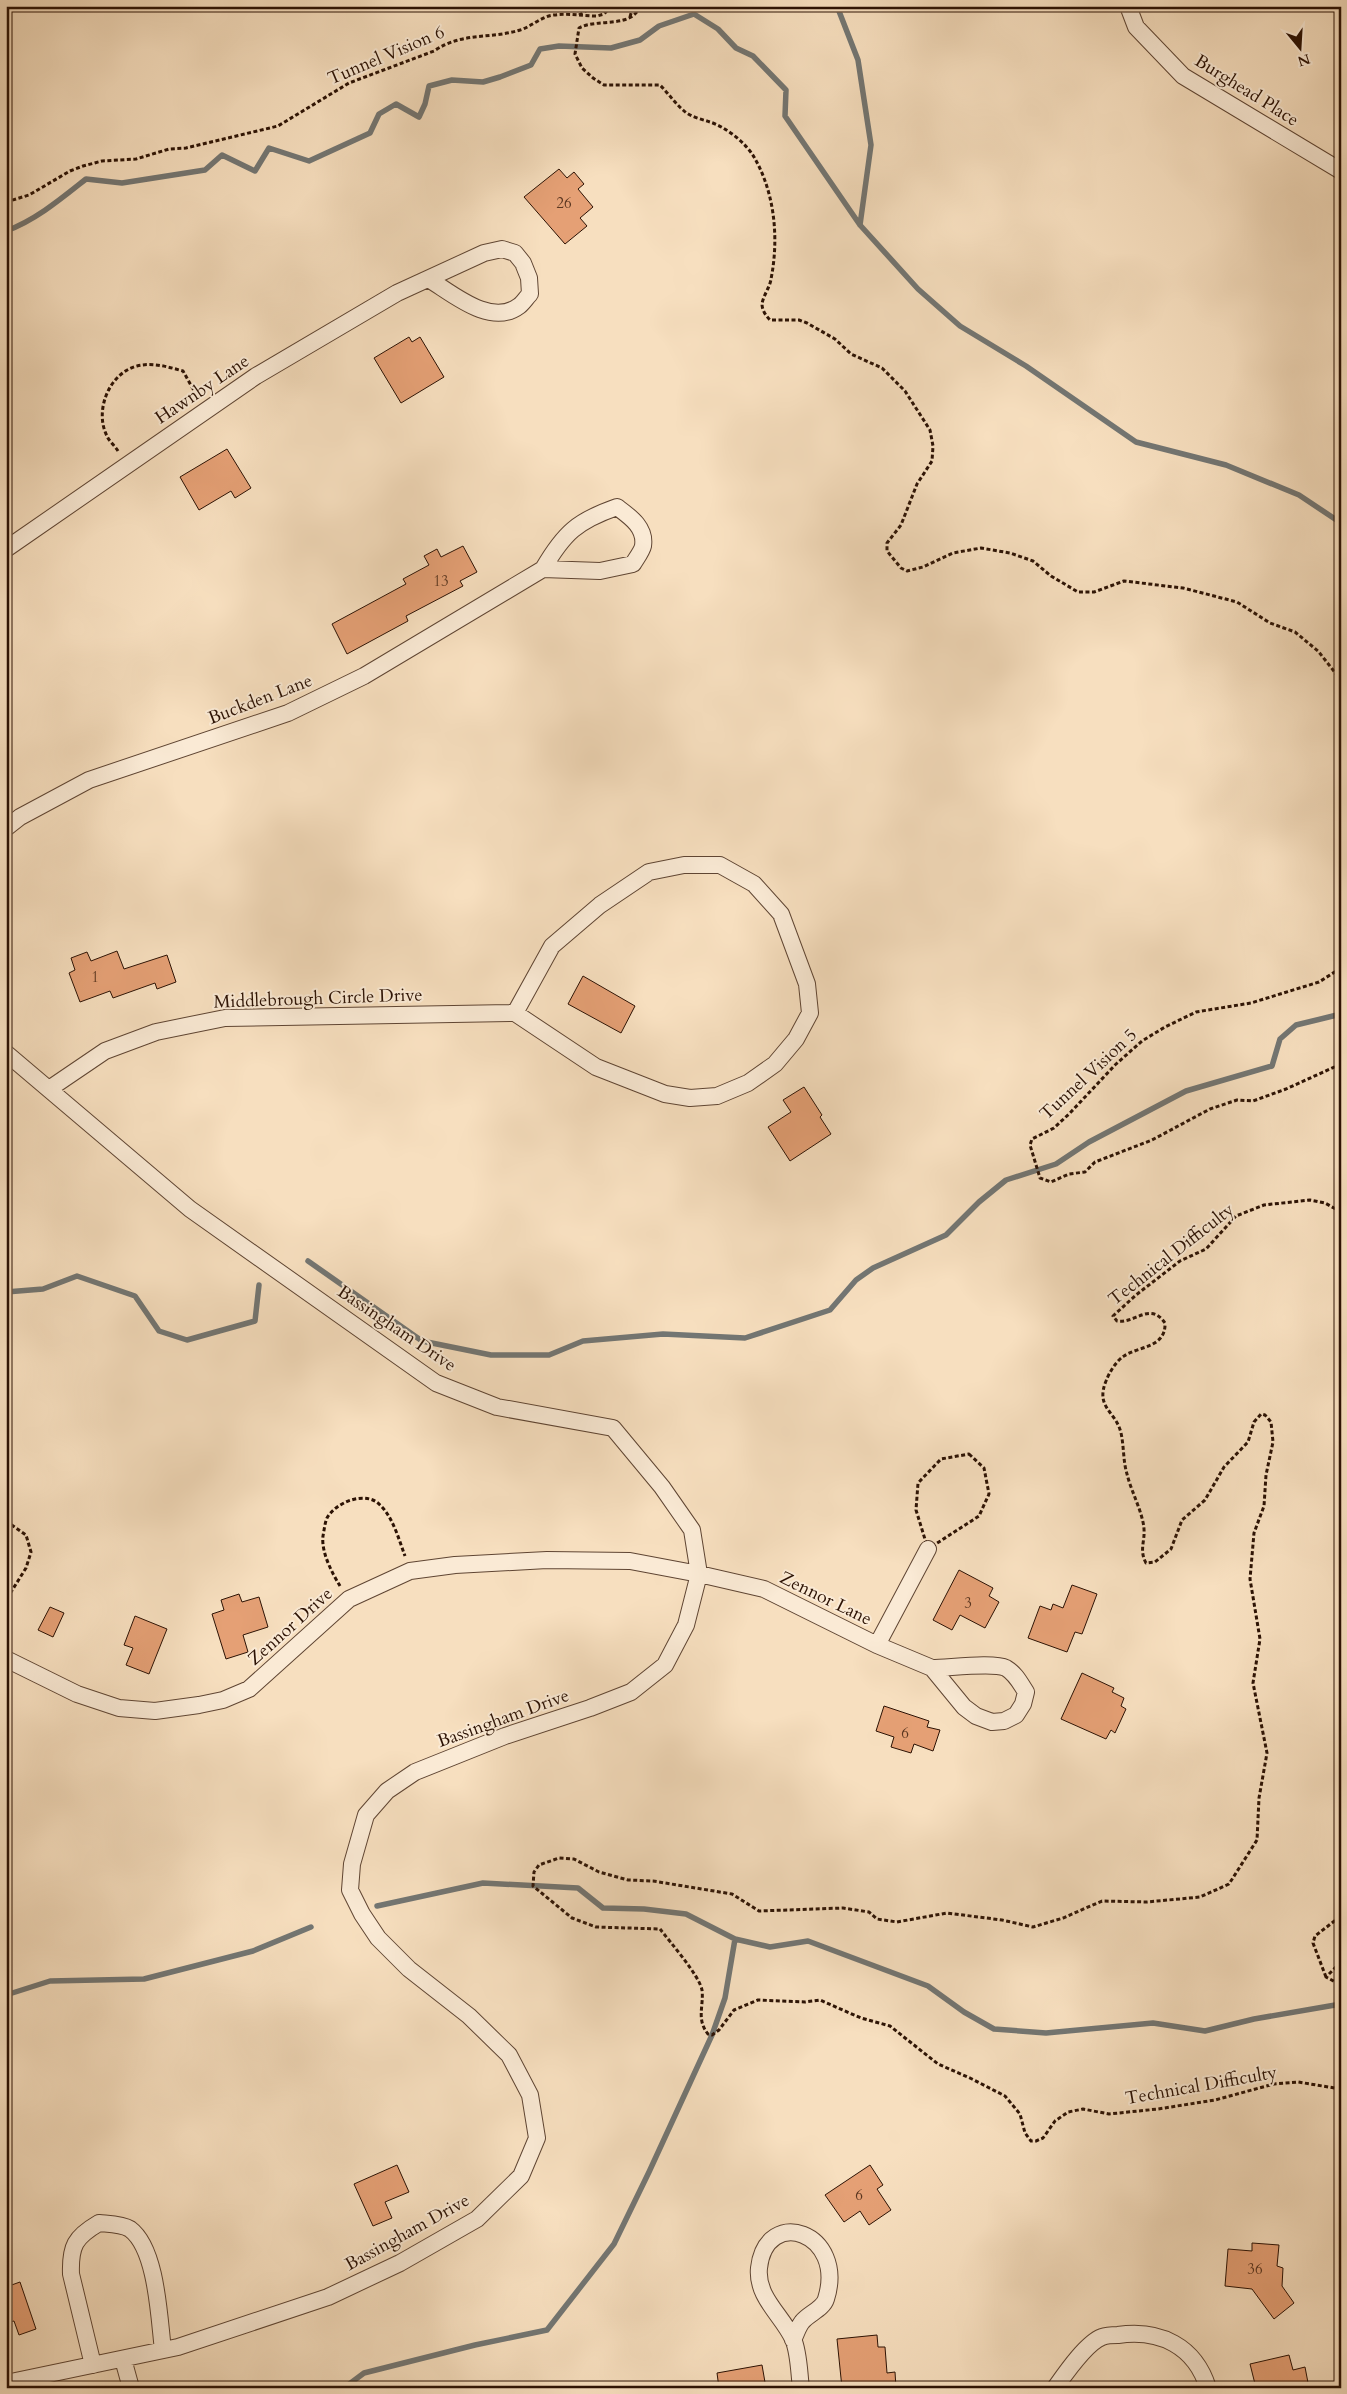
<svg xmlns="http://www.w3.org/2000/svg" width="1347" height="2394" font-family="Cardo,serif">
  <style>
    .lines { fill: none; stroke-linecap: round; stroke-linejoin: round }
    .stream { stroke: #737673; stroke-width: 5.5 }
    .building { fill: #e5a075; stroke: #2c1204 }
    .minor-casing { stroke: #5f4533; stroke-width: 18 }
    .path { stroke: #2c1204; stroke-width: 3; stroke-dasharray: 4 2.5; stroke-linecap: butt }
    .minor { stroke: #faead5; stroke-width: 16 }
    .labels { text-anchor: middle; stroke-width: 4; stroke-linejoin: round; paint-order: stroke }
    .number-label { font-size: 15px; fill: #5a3620 }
    .street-label { font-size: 18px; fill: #2c1204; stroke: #faead5 }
  </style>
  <rect width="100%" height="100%" fill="#f7dfbf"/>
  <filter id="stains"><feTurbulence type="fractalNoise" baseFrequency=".004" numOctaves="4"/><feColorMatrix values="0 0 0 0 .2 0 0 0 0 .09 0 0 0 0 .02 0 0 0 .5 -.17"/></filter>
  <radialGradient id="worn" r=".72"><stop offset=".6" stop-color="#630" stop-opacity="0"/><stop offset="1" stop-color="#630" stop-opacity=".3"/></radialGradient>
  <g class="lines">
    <path class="stream" d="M 837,6 L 858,60 L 871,145 L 860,225
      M 6,231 C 36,220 62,198 86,179 L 122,183 L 205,170 L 222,155 L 255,171 L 269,148 L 309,161 L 370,133 L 379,114 L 396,104 L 419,117 L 425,104 L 429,86 L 452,80 L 483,82 L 500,77 L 531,65 L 540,49 L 559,46 L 611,48 L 640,40 L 659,26 L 694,14 L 718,29 L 736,48 L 753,56 L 786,90 L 785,116 L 860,225 L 918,289 L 960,326 L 1026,366 L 1136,442 L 1226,465 L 1299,495 L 1341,523
      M 308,1261 L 422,1341 L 491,1355 L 549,1355 L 583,1341 L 663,1334 L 745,1338 L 830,1310 L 856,1280 L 873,1268 L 946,1235 L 979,1202 L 1006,1180 L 1056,1164 L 1089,1142 L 1186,1091 L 1272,1066 L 1280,1039 L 1296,1025 L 1341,1014
      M 6,1292 L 43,1289 L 77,1276 L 135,1296 L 159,1331 L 187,1340 L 255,1321 L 259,1285
      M 377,1906 L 483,1883 L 578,1888 L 603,1908 L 644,1909 L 686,1914 L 735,1939 L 770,1947 L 808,1941 L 928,1986 L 964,2012 L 994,2029 L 1046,2033 L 1153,2023 L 1205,2031 L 1254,2019 L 1341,2004
      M 6,1995 L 50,1981 L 144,1979 L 253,1951 L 311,1927
      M 344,2388 L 364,2373 L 475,2345 L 547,2330 L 614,2244 L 649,2172 L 712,2035 L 725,1998 L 735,1939"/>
  </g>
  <path class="building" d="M 559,169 L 567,178 L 574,172 L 584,184 L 578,189 L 593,207 L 580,218 L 587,226 L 565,244 L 524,197 Z
    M 409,337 L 412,342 L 420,337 L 444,377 L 401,403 L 374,358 Z
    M 227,449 L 251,488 L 235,498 L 231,491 L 199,510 L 180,477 Z
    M 463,546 L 477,572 L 460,581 L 463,586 L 406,616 L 408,621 L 347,654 L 332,624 L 406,584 L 403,579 L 429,565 L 424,556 L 437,549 L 441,557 Z
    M 117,951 L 124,969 L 167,955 L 176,982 L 157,989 L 155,983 L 113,998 L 110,991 L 80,1002 L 69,973 L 75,970 L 71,958 L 87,952 L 91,961 Z
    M 583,976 L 635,1006 L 621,1033 L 568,1004 Z
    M 804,1087 L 822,1115 L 820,1117 L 831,1134 L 790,1161 L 768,1127 L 791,1112 L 783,1100 Z
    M 959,1570 L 993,1588 L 989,1596 L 999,1602 L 985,1628 L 960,1615 L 952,1630 L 933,1620 Z
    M 1072,1585 L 1097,1594 L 1082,1634 L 1075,1632 L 1067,1652 L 1028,1638 L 1040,1606 L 1051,1610 L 1053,1604 L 1063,1608 Z
    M 239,1594 L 242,1602 L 259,1597 L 268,1627 L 243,1635 L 248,1652 L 226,1659 L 212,1614 L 224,1610 L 221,1600 Z
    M 50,1607 L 64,1613 L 53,1637 L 38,1630 Z
    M 135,1616 L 167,1629 L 149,1674 L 126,1665 L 133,1648 L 124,1645 Z
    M 1082,1673 L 1114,1688 L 1112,1692 L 1124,1698 L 1121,1706 L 1126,1709 L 1115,1733 L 1111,1730 L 1106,1739 L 1061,1719 Z
    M 884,1706 L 929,1721 L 927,1727 L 940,1730 L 933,1751 L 914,1744 L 911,1753 L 891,1747 L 894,1737 L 876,1731 Z
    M 397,2165 L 409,2192 L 385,2202 L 392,2218 L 373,2226 L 354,2184 Z
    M 870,2165 L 883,2185 L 877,2189 L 891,2210 L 869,2225 L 860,2211 L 844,2222 L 825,2195 Z
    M 1252,2243 L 1279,2245 L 1277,2266 L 1283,2268 L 1282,2286 L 1294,2303 L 1274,2319 L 1252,2289 L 1225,2286 L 1228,2249 L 1252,2251 Z
    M 20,2282 L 36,2329 L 19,2335 L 14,2321 L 6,2323 L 6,2287 Z
    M 877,2335 L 878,2347 L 885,2347 L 887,2373 L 895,2372 L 896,2388 L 842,2388 L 837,2339 Z
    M 1289,2355 L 1293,2370 L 1305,2367 L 1309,2388 L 1256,2388 L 1250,2364 Z
    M 762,2365 L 766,2388 L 719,2388 L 717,2373 Z"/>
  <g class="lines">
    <defs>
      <path id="minor" d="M 1128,6 L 1136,27 L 1183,76 L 1341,171
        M 6,549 L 256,376 L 397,293 L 484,253 L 502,249 L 515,253 L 523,263 L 529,278 L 530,294 C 526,298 523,303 519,306 C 491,327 453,294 430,280
        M 6,828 L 20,817 L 89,780 L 288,713 L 364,676 L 543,569 L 600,571 L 633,564 C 636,559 642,551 643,546 C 646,527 629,516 617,507 C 577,521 564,533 543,569
        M 684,865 L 720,865 L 754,884 L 781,914 L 807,984 L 810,1013 L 796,1039 L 775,1064 L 748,1083 L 717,1096 L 690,1098 L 665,1094 L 596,1067 L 515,1013 L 552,946 L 600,905 L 649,872 Z
        M 6,1053 L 190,1209 L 436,1383 L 497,1407 L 613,1428 L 662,1487 L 692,1530 L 699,1574 L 686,1625 L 665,1665 L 631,1692 L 590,1708 L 505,1736 L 415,1772 L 387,1791 L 366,1815 L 352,1864 L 350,1890 L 362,1914 L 378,1938 L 409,1969 L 469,2016 L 509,2055 L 530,2095 L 537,2138 L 521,2176 L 477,2219 L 400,2263 L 328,2297 L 178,2347 L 6,2383
        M 49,1089 L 105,1051 L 156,1032 L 225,1018 L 515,1013
        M 877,1645 L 928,1549
        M 6,1659 L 77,1694 L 119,1708 L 155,1711 L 199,1705 L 223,1700 L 249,1689 L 349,1599 L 410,1571 L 455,1565 L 547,1560 L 630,1561 L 699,1574 L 764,1589 L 877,1645 L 932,1668 L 964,1707 L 976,1716 L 992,1722 L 1004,1721 L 1016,1715 L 1023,1704 L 1026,1692 C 1020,1683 1016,1674 1006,1668 C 994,1662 948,1668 932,1668
        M 793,2340 C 796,2334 798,2327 802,2322 C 808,2314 823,2309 826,2299 C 847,2232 766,2205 759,2268 C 756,2297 782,2315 793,2339 C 799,2352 799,2373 801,2388
        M 123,2359 L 131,2388
        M 93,2365 L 71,2274 C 70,2246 75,2237 99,2223 C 108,2224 122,2224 130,2229 C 157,2249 159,2318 163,2350
        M 1055,2388 C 1065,2374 1086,2343 1102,2337 C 1107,2335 1113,2335 1118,2335 C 1160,2329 1195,2346 1208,2388"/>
    </defs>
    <use href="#minor" class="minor-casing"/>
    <path class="path" d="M 640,6 C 632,29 597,18 579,28 L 575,54 L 582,68 L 593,78 L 604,85 L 660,85 C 668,93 674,102 683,110 C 690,117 701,119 710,122 C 726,127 746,143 754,157 C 775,193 779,239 771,279 C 770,287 763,296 762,304 C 762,310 766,316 770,320 L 799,320 L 807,323 L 835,339 L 851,354 L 882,368 L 905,391 L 930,430 L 933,446 L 932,461 L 917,484 L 901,525 L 887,543 L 887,551 L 901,568 L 907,571 L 923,567 L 953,553 L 981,548 L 1010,553 L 1033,561 L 1051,576 L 1078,592 L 1094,592 L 1124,581 L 1183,588 L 1237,602 L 1270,623 L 1295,632 L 1318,651 L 1341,680
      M 579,15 L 594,6
      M 630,17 L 633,6
      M 6,202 L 29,195 L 70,171 L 83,166 L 102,161 L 136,159 L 169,149 L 186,148 L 278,126 L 349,83 L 434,51 C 463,31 492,40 523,29 C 533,25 543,16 554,15 C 568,13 582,16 597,16 L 604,14 L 611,6
      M 118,451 C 115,446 109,441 107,436 C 94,411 109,373 137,366 C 153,362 168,367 183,371 L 197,396
      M 1341,968 L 1319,982 L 1251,1003 L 1196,1012 L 1165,1027 L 1142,1041 L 1115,1065 L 1070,1113 L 1054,1128 L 1032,1139 L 1030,1145 L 1040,1178 L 1051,1182 L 1069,1174 L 1085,1172 L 1095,1162 L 1152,1140 L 1210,1109 L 1237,1100 L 1253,1101 L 1286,1089 L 1341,1064
      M 1341,1212 L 1325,1203 L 1310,1200 L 1264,1205 L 1236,1216 L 1206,1249 L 1180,1261 L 1136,1295 L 1113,1316 L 1117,1321 C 1135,1324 1150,1301 1165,1323 C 1166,1348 1139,1346 1124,1356 C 1116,1361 1109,1373 1106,1381 C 1095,1408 1116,1411 1121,1433 C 1124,1446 1123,1461 1127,1474 C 1131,1491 1143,1513 1144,1529 C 1145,1542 1139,1550 1146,1563 L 1155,1562 L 1171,1549 L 1182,1520 L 1205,1500 L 1224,1467 L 1248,1442 L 1254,1422 L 1261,1414 L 1265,1415 L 1271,1422 L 1273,1442 L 1266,1475 L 1264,1506 L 1254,1533 L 1250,1579 L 1260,1639 L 1253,1683 L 1267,1753 L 1259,1798 L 1257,1840 L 1229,1884 L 1200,1897 L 1147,1902 L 1102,1901 L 1063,1918 L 1033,1927 L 1002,1920 L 947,1913 L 897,1922 L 877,1919 L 869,1912 L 843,1908 L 759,1911 L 732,1894 L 653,1881 L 628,1880 L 599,1872 L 574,1859 L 559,1858 L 539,1865 L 534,1872 L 533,1886 L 572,1918 L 596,1927 L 660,1929 C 670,1942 699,1975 702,1990 C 704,2006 696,2019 708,2034 L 712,2035 L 719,2030 L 734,2010 L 758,2000 L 805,2002 L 820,2000 L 861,2018 L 890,2026 L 938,2064 L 972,2079 L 1005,2096 L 1020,2114 L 1025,2133 L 1031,2141 L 1036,2141 L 1043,2138 L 1055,2121 L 1068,2112 L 1083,2109 L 1109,2114 L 1158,2109 L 1215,2100 L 1274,2084 L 1298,2082 L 1341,2089
      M 969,1454 L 984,1468 L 989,1494 L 979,1516 L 928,1549 L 916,1510 L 918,1483 L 941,1459 Z
      M 6,1521 L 26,1535 L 31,1552 L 26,1568 L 6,1600
      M 340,1586 C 332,1573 321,1552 323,1536 C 324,1531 325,1522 327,1518 C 336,1502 366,1490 380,1505 C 393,1517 399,1540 405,1556
      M 1341,1962 L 1326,1977 L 1341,1985
      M 1326,1977 L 1313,1943 L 1315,1936 L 1341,1916"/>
    <use href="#minor" class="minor"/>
  </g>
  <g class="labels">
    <g class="number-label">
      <text x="564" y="208">26</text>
      <text x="441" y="586">13</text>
      <text x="95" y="982">1</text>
      <text x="968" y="1608">3</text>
      <text x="905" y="1738">6</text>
      <text x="859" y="2200">6</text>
      <text x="1255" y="2274">36</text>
    </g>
    <g class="street-label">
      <text transform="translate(386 55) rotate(-23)" y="6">Tunnel Vision 6</text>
      <text transform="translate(1247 90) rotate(32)" y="6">Burghead Place</text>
      <text transform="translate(202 389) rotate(-34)" y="6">Hawnby Lane</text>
      <text transform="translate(260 699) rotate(-21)" y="6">Buckden Lane</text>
      <text transform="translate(318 998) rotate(-2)" y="6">Middlebrough Circle Drive</text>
      <text transform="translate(1088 1074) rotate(-43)" y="6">Tunnel Vision 5</text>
      <text transform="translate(1171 1254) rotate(-38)" y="6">Technical Difficulty</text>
      <text transform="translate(397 1328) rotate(34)" y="6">Bassingham Drive</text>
      <text transform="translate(826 1598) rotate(26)" y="6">Zennor Lane</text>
      <text transform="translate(290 1626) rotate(-42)" y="6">Zennor Drive</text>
      <text transform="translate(503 1718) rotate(-20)" y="6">Bassingham Drive</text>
      <text transform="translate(1201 2085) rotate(-10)" y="6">Technical Difficulty</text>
      <text transform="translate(407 2232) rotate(-29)" y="6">Bassingham Drive</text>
    </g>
  </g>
  <rect width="1347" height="2394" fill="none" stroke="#f7dfbf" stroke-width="25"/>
  <rect x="8" y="8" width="1332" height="2379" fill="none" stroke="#2c1204" stroke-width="2.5"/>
  <rect x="12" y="12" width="1322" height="2369" fill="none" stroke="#2c1204"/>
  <g transform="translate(1300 48) rotate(162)" stroke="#faead5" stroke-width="4" paint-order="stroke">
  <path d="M0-4L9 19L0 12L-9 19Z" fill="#2c1204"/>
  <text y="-8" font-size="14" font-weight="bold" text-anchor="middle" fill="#2c1204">N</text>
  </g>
  <rect width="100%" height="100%" filter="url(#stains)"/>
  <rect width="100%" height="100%" fill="url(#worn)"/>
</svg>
